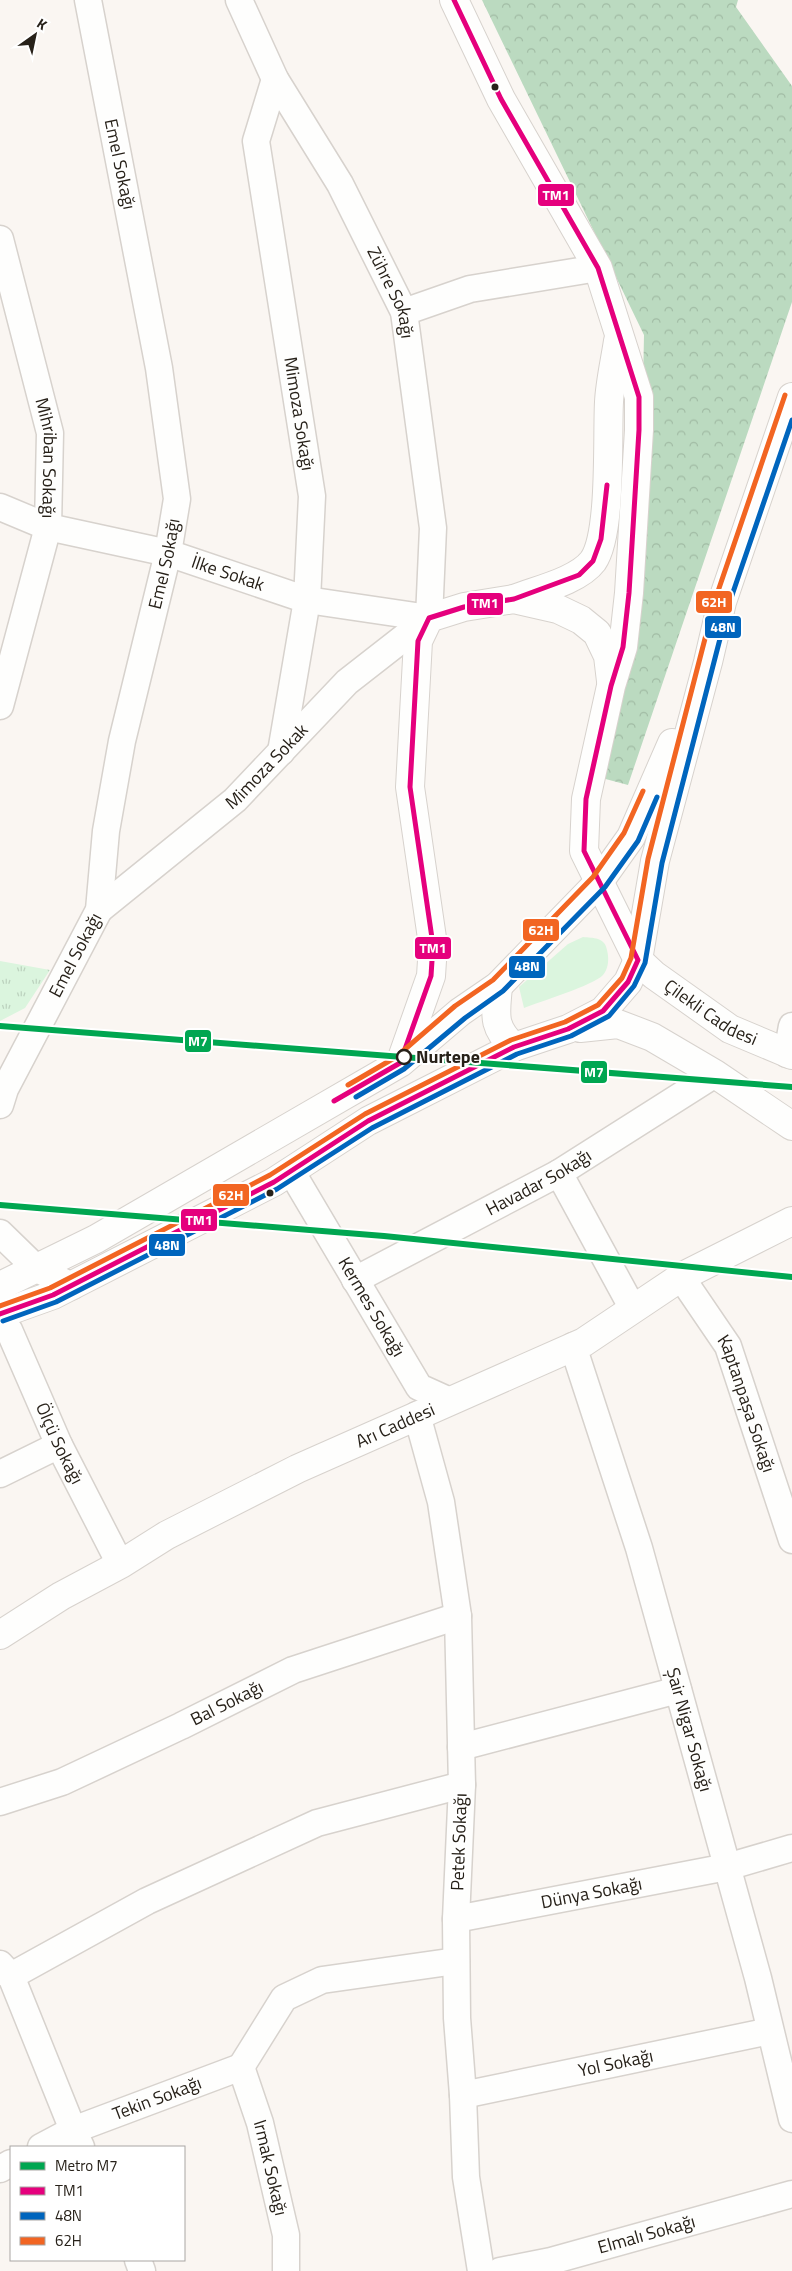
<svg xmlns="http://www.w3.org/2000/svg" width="792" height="2271" font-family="'Titillium Web',sans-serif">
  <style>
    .grass { fill: url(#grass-tufts) }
    .forest { fill: url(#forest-crowns) }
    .park { fill: #dbf5de }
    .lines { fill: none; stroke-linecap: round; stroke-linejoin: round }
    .street-casing { stroke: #d7d2cd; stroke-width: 29 }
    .secondary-casing { stroke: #d7d2cd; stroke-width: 30 }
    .street { stroke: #fefefd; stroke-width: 26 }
    .secondary { stroke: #fefefd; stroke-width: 28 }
    .bus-1-casing { stroke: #fff; stroke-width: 9 }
    .bus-2-casing { stroke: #fff; stroke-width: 9 }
    .bus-3-casing { stroke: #fff; stroke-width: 9 }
    .bus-1 { stroke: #e5007d; stroke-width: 5 }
    .bus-2 { stroke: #0065bd; stroke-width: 5 }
    .bus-3 { stroke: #f26522; stroke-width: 5 }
    .metro-1-casing { stroke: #fff; stroke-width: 10 }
    .metro-1 { stroke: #00a651; stroke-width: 6 }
    .bus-dot { fill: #272119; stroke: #fff; stroke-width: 2 }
    .stop-dot { fill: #fff; stroke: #272119; stroke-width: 2.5 }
    .labels { text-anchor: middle; stroke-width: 4; stroke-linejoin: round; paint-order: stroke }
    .street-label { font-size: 18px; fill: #272119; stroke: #fff }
    .stop-label { font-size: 18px; font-weight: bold; fill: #272119; stroke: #fff; text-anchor: start }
    .line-badge { stroke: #fff; stroke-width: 2 }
    .badge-label { font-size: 14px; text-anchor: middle; font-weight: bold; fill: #fff }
  </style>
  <defs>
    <pattern id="grass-tufts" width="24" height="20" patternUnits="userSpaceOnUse" patternTransform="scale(1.25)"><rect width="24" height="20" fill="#dbf5de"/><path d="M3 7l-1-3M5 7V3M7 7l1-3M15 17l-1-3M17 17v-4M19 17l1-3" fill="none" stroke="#bcd2be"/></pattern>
    <pattern id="forest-crowns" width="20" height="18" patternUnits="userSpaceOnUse" patternTransform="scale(1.25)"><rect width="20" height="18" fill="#bbdac0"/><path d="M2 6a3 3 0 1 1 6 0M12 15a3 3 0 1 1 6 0" fill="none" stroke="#a1bba4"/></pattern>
  </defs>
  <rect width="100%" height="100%" fill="#faf6f2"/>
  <path class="grass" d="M 0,961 L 50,970 L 25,1008 L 0,1021 Z"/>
  <path class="forest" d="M 482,0 L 738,0 L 736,7 L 792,86 L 792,302 L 628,785 L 598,777 L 638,633 L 644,335 Z"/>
  <path class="park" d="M 583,937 C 593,938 605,937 607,950 C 609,958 609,968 603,975 C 594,985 539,1002 524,1008 L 519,987 L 568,944 Z"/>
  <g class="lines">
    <defs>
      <g id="street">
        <path id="s1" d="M 239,0 L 275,79 L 340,184 L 404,312 L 433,528 L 429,618"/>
        <path id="s2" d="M 275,79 L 256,141 L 312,496 L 307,600 L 281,752"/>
        <path id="s3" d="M 0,239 L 50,433 L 48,527 L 0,706"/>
        <path d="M 404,312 L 470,289 L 598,268"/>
        <path id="s4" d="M 0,507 L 48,527 L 168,553 L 307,600 L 429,618"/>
        <path id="s5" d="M 99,910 L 235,800 L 347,682 L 429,618"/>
        <path d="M 787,1054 L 792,1026"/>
        <path id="s6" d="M 0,1105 L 5,1089 L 99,910 L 106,831 L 122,741 L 168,553 L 177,499 L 159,368 L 88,0"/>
        <path id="s7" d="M 291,1171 L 419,1387 L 450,1401"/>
        <path d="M 559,1173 L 633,1309"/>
        <path d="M 0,1233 L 37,1269 L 72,1286"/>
        <path id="s8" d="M 681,1277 L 728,1346 L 792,1540"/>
        <path id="s9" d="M 355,1280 L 559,1173 L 715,1074"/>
        <path id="s10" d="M 9,1330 L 59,1445 L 115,1554"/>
        <path id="s11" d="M 573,1346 L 639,1548 L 758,1978 L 792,2119"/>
        <path d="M 417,1415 L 441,1502 L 458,1616 L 462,1785 L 456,1919 L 457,2018 L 463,2095 L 466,2177 L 481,2271"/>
        <path d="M 0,1474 L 59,1445"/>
        <path d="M 461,1747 L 678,1690"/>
        <path id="s12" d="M 0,1802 L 62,1782 L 181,1726 L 293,1670 L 458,1616"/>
        <path id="s13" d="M 456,1919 L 727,1867 L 792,1848"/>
        <path d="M 0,1964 L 11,1976 L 73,2130 L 81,2147"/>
        <path d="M 0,1970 L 11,1976 L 147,1901 L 317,1823 L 462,1785"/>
        <path d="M 241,2067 L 284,1998 L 322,1980 L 456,1961"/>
        <path id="s14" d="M 241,2067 L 260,2123 L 286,2235 L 286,2271"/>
        <path id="s15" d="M 463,2095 L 770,2031"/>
        <path id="s16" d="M 41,2147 L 73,2130 L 241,2067"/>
        <path d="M 0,2169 L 11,2163"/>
        <path d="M 138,2260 L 142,2271"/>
        <path id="s17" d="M 500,2271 L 551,2261 L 792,2194"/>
      </g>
      <g id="secondary">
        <path id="s18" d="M 454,0 L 501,99 L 598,268 L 639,397 L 639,430 L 629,593 L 623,647 L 611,686 L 586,799 L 584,851 L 638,960 L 654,975 L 730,1029 L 792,1055"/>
        <path d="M 514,599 C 537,590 578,581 593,561 C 612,534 607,438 609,402 C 610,382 615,361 618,341"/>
        <path d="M 498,986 C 496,1013 491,1026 514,1047"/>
        <path d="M 580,1028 L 618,1024 L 652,1037 L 715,1074 L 792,1126"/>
        <path d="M 401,1061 L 431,976 L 433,945 L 410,787 L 418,641 L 429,618 L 464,607 L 514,599 L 558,609 L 581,620 L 597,633 L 608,656 L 611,681"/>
        <path d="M 0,1286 L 96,1239 L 400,1063 L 460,1012 L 498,986 L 599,882 L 631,837 L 672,743"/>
        <path d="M 0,1314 L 53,1295 L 274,1182 L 368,1121 L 514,1047 L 568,1029 L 603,1011 L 628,982 L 638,960 L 655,861 L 708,662 L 722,602 L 792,397"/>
        <path id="s19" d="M 0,1635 L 61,1596 L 121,1564 L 167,1535 L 297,1469 L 584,1342 L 681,1277 L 792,1221"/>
      </g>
    </defs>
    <use href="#street" class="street-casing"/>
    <use href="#secondary" class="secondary-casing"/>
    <use href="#street" class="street"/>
    <use href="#secondary" class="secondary"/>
    <defs>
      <path id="bus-1" d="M 334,1101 L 400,1063 L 431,976 L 433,945 L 410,787 L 418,641 L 429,618 L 464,607 L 514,599 L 579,575 L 593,561 L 601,539 L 607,485
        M 0,1314 L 53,1295 L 274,1182 L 368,1121 L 514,1047 L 568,1029 L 603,1011 L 628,982 L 638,960 L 584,851 L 586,799 L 611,686 L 623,647 L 629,593 L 639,430 L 639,397 L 598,268 L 501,99 L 454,0"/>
      <path id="bus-2" d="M 356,1097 L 404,1069 L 465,1018 L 503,991 L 605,887 L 638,841 L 657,797
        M 3,1321 L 56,1302 L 277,1189 L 372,1128 L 517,1054 L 571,1036 L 609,1016 L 634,986 L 645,963 L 662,863 L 729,604 L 792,420"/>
      <path id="bus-3" d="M 348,1085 L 396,1057 L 455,1006 L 493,980 L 593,877 L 624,833 L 643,791
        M 0,1306 L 50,1288 L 270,1175 L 365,1114 L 511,1040 L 565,1022 L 598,1005 L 622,978 L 631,958 L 648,859 L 715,600 L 785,395"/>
    </defs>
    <use href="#bus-1" class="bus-1-casing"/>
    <use href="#bus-2" class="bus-2-casing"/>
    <use href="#bus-3" class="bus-3-casing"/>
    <use href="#bus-1" class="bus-1"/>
    <use href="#bus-2" class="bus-2"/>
    <use href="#bus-3" class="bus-3"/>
    <defs>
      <path id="metro-1" d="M 0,1026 L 792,1087
        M 0,1205 L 384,1236 L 792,1277"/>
    </defs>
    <use href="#metro-1" class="metro-1-casing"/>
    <use href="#metro-1" class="metro-1"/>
  </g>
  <g class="bus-dot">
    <circle cx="495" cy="87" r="4.5"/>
    <circle cx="270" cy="1193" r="4.5"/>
  </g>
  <circle class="stop-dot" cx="404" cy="1057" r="7"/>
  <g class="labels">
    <g class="street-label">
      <text transform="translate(120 164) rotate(78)" y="6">Emel Sokağı</text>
      <text dy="6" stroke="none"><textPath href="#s1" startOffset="331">Zühre Sokağı</textPath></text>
      <text dy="6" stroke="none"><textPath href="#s2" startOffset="341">Mimoza Sokağı</textPath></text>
      <text dy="6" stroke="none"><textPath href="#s3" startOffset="225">Mihriban Sokağı</textPath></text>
      <text dy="6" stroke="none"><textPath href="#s6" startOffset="572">Emel Sokağı</textPath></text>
      <text dy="6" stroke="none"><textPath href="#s4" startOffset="238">İlke Sokak</textPath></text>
      <text dy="6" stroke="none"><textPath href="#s5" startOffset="221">Mimoza Sokak</textPath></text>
      <text dy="6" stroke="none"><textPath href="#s6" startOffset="168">Emel Sokağı</textPath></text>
      <text dy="6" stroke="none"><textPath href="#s18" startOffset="1111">Çilekli Caddesi</textPath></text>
      <text dy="6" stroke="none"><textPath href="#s9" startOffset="208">Havadar Sokağı</textPath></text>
      <text dy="6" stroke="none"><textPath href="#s7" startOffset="158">Kermes Sokağı</textPath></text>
      <text dy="6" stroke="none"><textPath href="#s8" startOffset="144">Kaptanpaşa Sokağı</textPath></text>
      <text dy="6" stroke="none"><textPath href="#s19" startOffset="448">Arı Caddesi</textPath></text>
      <text dy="6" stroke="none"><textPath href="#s10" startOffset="124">Ölçü Sokağı</textPath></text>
      <text dy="6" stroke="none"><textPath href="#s12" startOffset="248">Bal Sokağı</textPath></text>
      <text dy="6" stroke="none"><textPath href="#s11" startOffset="401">Şair Nigar Sokağı</textPath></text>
      <text transform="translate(459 1842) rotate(-88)" y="6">Petek Sokağı</text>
      <text dy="6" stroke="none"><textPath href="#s13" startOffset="138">Dünya Sokağı</textPath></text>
      <text dy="6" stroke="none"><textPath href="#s15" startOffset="156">Yol Sokağı</textPath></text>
      <text dy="6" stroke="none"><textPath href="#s16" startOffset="126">Tekin Sokağı</textPath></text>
      <text dy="6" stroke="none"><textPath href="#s14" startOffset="105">Irmak Sokağı</textPath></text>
      <text dy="6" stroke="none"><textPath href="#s17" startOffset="151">Elmalı Sokağı</textPath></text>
    </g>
    <g class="stop-label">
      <text x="416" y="1063">Nurtepe</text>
    </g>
  </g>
  <g class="line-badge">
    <rect x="537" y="183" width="38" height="24" rx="5" fill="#e5007d"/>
    <rect x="695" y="590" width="38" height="24" rx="5" fill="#f26522"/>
    <rect x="466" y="592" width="38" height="24" rx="5" fill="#e5007d"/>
    <rect x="704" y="615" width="38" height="24" rx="5" fill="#0065bd"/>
    <rect x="522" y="918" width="38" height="24" rx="5" fill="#f26522"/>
    <rect x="414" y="936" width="38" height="24" rx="5" fill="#e5007d"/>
    <rect x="508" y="955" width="38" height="24" rx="5" fill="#0065bd"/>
    <rect x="184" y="1029" width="28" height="24" rx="5" fill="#00a651"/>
    <rect x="580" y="1060" width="28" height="24" rx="5" fill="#00a651"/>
    <rect x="212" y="1183" width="38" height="24" rx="5" fill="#f26522"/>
    <rect x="180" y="1208" width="38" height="24" rx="5" fill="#e5007d"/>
    <rect x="148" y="1233" width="38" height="24" rx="5" fill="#0065bd"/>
  </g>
  <g class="badge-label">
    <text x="556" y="200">TM1</text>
    <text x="714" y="607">62H</text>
    <text x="485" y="608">TM1</text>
    <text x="723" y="632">48N</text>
    <text x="541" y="935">62H</text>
    <text x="433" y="953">TM1</text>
    <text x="527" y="971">48N</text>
    <text x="198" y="1046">M7</text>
    <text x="594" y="1077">M7</text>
    <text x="231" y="1200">62H</text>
    <text x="199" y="1225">TM1</text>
    <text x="167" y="1250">48N</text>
  </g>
  <rect x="10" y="2146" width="175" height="115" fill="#ffffff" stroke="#a9a6a3"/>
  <rect x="20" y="2162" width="25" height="8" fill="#00a651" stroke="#a9a6a3"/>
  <text x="55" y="2171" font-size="15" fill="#272119">Metro M7</text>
  <rect x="20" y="2187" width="25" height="8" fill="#e5007d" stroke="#a9a6a3"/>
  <text x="55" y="2196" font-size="15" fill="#272119">TM1</text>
  <rect x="20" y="2212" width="25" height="8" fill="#0065bd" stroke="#a9a6a3"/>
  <text x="55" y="2221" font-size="15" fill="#272119">48N</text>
  <rect x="20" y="2237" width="25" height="8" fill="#f26522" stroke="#a9a6a3"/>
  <text x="55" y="2246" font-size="15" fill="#272119">62H</text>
  <g transform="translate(35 35) rotate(33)" stroke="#ffffff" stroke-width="4" paint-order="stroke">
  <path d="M0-4L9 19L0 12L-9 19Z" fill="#272119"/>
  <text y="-8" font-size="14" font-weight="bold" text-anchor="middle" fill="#272119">K</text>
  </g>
</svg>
